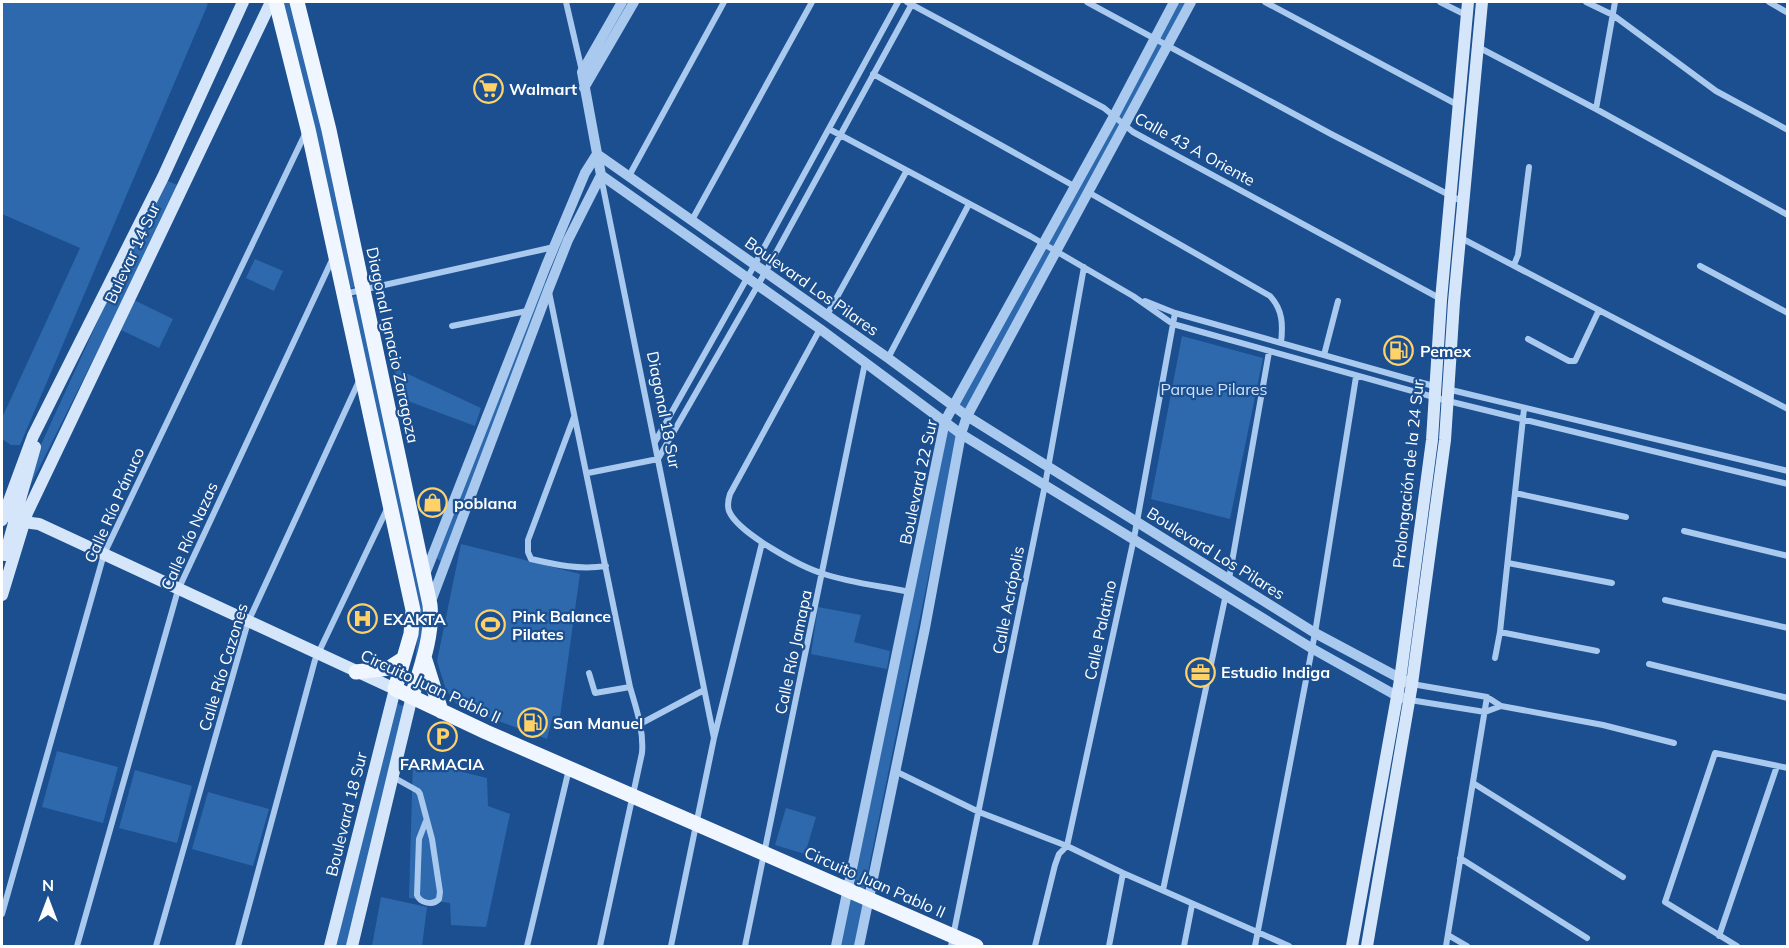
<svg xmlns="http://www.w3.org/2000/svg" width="1789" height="948" font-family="Mulish,sans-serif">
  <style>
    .green { fill: #2e69ad }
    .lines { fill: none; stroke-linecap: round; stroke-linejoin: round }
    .minor { stroke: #a9c9ee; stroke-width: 6 }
    .tertiary { stroke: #a9c9ee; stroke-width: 10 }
    .secondary { stroke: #d6e6fa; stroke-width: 12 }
    .primary { stroke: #f0f6ff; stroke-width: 15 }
    .labels { text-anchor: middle; stroke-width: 4.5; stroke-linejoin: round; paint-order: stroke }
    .poi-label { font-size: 16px; font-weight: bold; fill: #fff; stroke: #1b4f8f; text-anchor: start }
    .street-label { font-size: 16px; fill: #fff; stroke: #1b4f8f }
    .park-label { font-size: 16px; fill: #cfe3fa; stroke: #1b4f8f }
  </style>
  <rect width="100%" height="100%" fill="#1b4f8f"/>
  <path class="green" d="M 2,2 L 204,2 L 208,4 L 20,445 L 11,445 L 2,439 L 2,418 L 80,248 L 2,214 Z
    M 281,2 L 292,2 L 360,285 L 346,290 Z
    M 1179,2 L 1187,2 L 966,412 L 956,404 Z
    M 163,179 L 180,186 L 23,500 L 17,497 Z
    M 255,259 L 283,271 L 274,291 L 246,278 Z
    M 541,281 L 552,285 L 443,563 L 435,557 Z
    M 361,295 L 427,616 L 413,677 L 420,615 L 348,298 Z
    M 134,300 L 173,319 L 159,348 L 119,329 Z
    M 1182,336 L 1263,358 L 1230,519 L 1151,499 Z
    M 395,368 L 481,408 L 475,426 L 397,397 Z
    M 946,427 L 957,437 L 864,891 L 854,886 Z
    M 461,544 L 580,574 L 560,717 L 553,716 L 547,739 L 458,706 L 446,690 L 437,661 Z
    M 818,607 L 861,615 L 854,642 L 890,651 L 887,669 L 811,654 Z
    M 392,701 L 409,709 L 352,946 L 330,946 Z
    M 57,751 L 118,767 L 103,823 L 42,807 Z
    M 413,760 L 487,778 L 488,806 L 510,814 L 486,927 L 451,925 L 450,903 L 409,898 Z
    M 135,770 L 192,786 L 177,843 L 119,828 Z
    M 208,792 L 269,809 L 253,866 L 192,849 Z
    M 786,808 L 816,817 L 805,854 L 775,845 Z
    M 846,895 L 867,905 L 859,946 L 836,946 Z
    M 381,897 L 427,907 L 422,946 L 372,946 Z"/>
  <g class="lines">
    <path class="minor" d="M 566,2 L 582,71
      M 907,2 L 1104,108 L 1133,132 L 1441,299
      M 1087,2 L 1331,134 L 1463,202
      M 1265,2 L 1458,105
      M 1440,2 L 1466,15
      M 1586,2 L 1613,15 L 1716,91 L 1788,130
      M 1769,2 L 1788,13
      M 1478,47 L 1596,109 L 1788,215
      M 873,74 L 1074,186
      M 1596,109 L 1615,2
      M 829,129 L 1030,236 L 1133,296 L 1173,324 L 1448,401 L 1788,484
      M 629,176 L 724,2
      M 601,177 L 714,738
      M 1088,192 L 1270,296 C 1283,310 1283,325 1281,343
      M 692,220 L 812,2
      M 1461,238 L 1788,409
      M 1514,265 L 1518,255 L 1529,167
      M 1700,266 L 1788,313
      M 549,292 L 630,687 C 636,708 644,730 642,753 L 600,946
      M 344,294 L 554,247
      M 1145,301 L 1175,313 L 1437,387
      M 827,315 L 906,172
      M 452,326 L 527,311
      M 820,329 L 730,494 C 728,500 727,505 729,511 C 738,533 801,567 824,574 C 851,583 881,586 909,592
      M 1528,339 L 1569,361 L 1575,361 L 1599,310
      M 1324,355 L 1338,301
      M 888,358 L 969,204
      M 1447,389 L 1788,471
      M 574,417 L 528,540 L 528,552 L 531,559 C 557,565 580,570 606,566
      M 655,442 L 755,264 L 898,2
      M 588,473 L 658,459 L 766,271 L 913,2
      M 1515,493 L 1626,517
      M 1684,531 L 1788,556
      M 1508,563 L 1612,583
      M 1229,579 L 1269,352
      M 1665,600 L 1788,628
      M 1500,632 L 1597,651
      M 1495,658 L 1500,632 L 1524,409
      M 1649,664 L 1788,698
      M 589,673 L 595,693 L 630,687
      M 1412,684 L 1487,697 L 1501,706 L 1603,725 L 1674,743
      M 1410,700 L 1485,712 L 1501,706
      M 640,724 L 704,690
      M 897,772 L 979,812 L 1067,846 L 1123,873 L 1289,946
      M 393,777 L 418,791 L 420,794 L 432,839 L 440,892 L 439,899 C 433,906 420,903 417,895 L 419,839 L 426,821
      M 1473,783 L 1623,877
      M 1460,858 L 1587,938
      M 1163,890 L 1226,594
      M 2,914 L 104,554 L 306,132
      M 1448,935 L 1467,946
      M 1719,936 L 1777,766
      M 77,946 L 178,590 L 332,260
      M 156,946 L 248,622 L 359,381
      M 238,946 L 315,660 L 387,509
      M 527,946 L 569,769
      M 671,946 L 714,738 L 762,543
      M 745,946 L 865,363
      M 951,946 L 1045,485 L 1084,267
      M 1035,946 L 1055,865 L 1059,854 L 1067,846 L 1134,538 L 1175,313
      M 1109,946 L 1123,873
      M 1184,946 L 1192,905
      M 1255,946 L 1315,633 L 1356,377
      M 1446,946 L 1487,697
      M 1737,946 L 1665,902 L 1715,753 L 1788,768"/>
    <path class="tertiary" d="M 584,88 L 634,2
      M 597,154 L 888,358 L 967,416 L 1315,633 L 1407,682
      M 601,175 L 820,329 L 961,434 L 1313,649 L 1397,696 L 1404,698
      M 601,175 L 582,72 L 622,2
      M 424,577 L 546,266 L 585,173 L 597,154
      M 430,604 L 549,288 L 568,240 L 601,175
      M 836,946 L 945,421 L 1114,116 L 1174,2
      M 859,946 L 925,628 L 961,434 L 967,416 L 1191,2"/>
    <path class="secondary" d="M 2,510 L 31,523 L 39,524 L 395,689 L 330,946
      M 2,520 L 33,436 L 163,177 L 243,2
      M 24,520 L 19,512 L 19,503 L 35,447
      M 5,555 L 14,523 L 13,511
      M 2,595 L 27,513 L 271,2
      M 352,946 L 412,696
      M 1352,946 L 1400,680 L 1432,440 L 1441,300 L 1468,2
      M 1367,946 L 1412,684 L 1445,440 L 1454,302 L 1482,2"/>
    <path class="primary" d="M 276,2 L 308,129 L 413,610 L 411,634 L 395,689 L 486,732 L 976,946
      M 297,2 L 329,130 L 430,605 C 433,636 421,667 412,696
      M 424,657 L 441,711
      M 356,672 L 389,668 L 403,659"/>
  </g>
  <defs>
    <symbol id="supermarket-ring" viewBox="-11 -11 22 22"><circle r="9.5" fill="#1b4f8f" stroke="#ffd166" stroke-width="1.5"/><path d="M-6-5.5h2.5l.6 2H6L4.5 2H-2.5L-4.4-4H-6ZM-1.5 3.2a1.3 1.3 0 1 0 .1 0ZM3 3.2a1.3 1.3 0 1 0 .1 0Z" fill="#ffd166"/></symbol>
    <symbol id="fuel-ring" viewBox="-11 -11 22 22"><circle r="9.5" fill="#1b4f8f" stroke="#ffd166" stroke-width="1.5"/><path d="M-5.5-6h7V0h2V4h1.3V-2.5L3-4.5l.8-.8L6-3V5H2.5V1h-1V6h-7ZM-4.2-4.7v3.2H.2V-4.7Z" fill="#ffd166"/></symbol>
    <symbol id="shop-ring" viewBox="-11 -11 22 22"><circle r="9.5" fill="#1b4f8f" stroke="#ffd166" stroke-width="1.5"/><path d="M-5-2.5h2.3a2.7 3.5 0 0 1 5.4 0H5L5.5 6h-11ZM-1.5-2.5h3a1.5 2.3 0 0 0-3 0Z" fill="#ffd166"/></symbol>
    <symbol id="hospital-ring" viewBox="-11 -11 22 22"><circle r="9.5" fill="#1b4f8f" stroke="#ffd166" stroke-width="1.5"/><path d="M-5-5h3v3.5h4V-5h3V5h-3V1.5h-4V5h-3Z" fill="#ffd166"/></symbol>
    <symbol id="stadium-ring" viewBox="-11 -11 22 22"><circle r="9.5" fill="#1b4f8f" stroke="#ffd166" stroke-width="1.5"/><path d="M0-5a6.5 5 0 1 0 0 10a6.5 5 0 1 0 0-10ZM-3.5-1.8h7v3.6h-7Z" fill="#ffd166"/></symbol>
    <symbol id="office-ring" viewBox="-11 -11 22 22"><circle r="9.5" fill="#1b4f8f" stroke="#ffd166" stroke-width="1.5"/><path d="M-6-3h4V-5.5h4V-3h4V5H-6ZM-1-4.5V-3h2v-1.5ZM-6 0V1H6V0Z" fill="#ffd166"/></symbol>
    <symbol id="parking-ring" viewBox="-11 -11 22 22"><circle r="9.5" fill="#1b4f8f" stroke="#ffd166" stroke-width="1.5"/><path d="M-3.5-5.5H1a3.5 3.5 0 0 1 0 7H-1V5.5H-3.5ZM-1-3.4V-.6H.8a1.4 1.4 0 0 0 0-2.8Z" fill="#ffd166"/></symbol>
  </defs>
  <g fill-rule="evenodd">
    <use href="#supermarket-ring" x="472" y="72" width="33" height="33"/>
    <use href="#fuel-ring" x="1382" y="334" width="33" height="33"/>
    <use href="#shop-ring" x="416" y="486" width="33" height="33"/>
    <use href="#hospital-ring" x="346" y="602" width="33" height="33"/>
    <use href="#stadium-ring" x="474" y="608" width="33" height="33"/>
    <use href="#office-ring" x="1184" y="656" width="33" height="33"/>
    <use href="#fuel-ring" x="516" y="706" width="33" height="33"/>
    <use href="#parking-ring" x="426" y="720" width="33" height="33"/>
  </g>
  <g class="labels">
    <g class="poi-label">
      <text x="509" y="95">Walmart</text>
      <text x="1420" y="357">Pemex</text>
      <text x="454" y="509">poblana</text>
      <text x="512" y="622">Pink Balance<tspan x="512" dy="18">Pilates</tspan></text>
      <text x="383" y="625">EXAKTA</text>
      <text x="1221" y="678">Estudio Indiga</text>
      <text x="553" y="729">San Manuel</text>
      <text x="442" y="770" text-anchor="middle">FARMACIA</text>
    </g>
    <g class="street-label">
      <text transform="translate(1195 149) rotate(29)" y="6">Calle 43 A Oriente</text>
      <text transform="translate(132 253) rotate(-65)" y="6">Bulevar 14 Sur</text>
      <text transform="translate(812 286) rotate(35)" y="6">Boulevard Los Pilares</text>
      <text transform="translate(393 345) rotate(78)" y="6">Diagonal Ignacio Zaragoza</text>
      <text transform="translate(664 410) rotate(79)" y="6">Diagonal 18 Sur</text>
      <text transform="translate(1408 474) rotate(-84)" y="6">Prolongación de la 24 Sur</text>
      <text transform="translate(918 482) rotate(-78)" y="6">Boulevard 22 Sur</text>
      <text transform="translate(114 505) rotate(-66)" y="6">Calle Río Pánuco</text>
      <text transform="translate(189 536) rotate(-66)" y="6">Calle Río Nazas</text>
      <text transform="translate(1216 553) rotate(32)" y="6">Boulevard Los Pilares</text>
      <text transform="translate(1008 600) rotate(-79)" y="6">Calle Acrópolis</text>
      <text transform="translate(1100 630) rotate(-78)" y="6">Calle Palatino</text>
      <text transform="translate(793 652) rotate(-78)" y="6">Calle Río Jamapa</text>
      <text transform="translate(223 667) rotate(-73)" y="6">Calle Río Cazones</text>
      <text transform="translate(431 686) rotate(25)" y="6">Circuito Juan Pablo II</text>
      <text transform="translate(346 814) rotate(-76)" y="6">Boulevard 18 Sur</text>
      <text transform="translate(875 882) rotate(24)" y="6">Circuito Juan Pablo II</text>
    </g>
    <g class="park-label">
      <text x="1214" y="395">Parque Pilares</text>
    </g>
  </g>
  <rect width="1789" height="948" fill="none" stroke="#ffffff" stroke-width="6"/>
  <g transform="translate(48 900)" stroke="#1b4f8f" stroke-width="4.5" paint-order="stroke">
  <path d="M0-4.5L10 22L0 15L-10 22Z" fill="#ffffff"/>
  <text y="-9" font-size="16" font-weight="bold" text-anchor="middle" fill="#ffffff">N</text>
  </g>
</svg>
